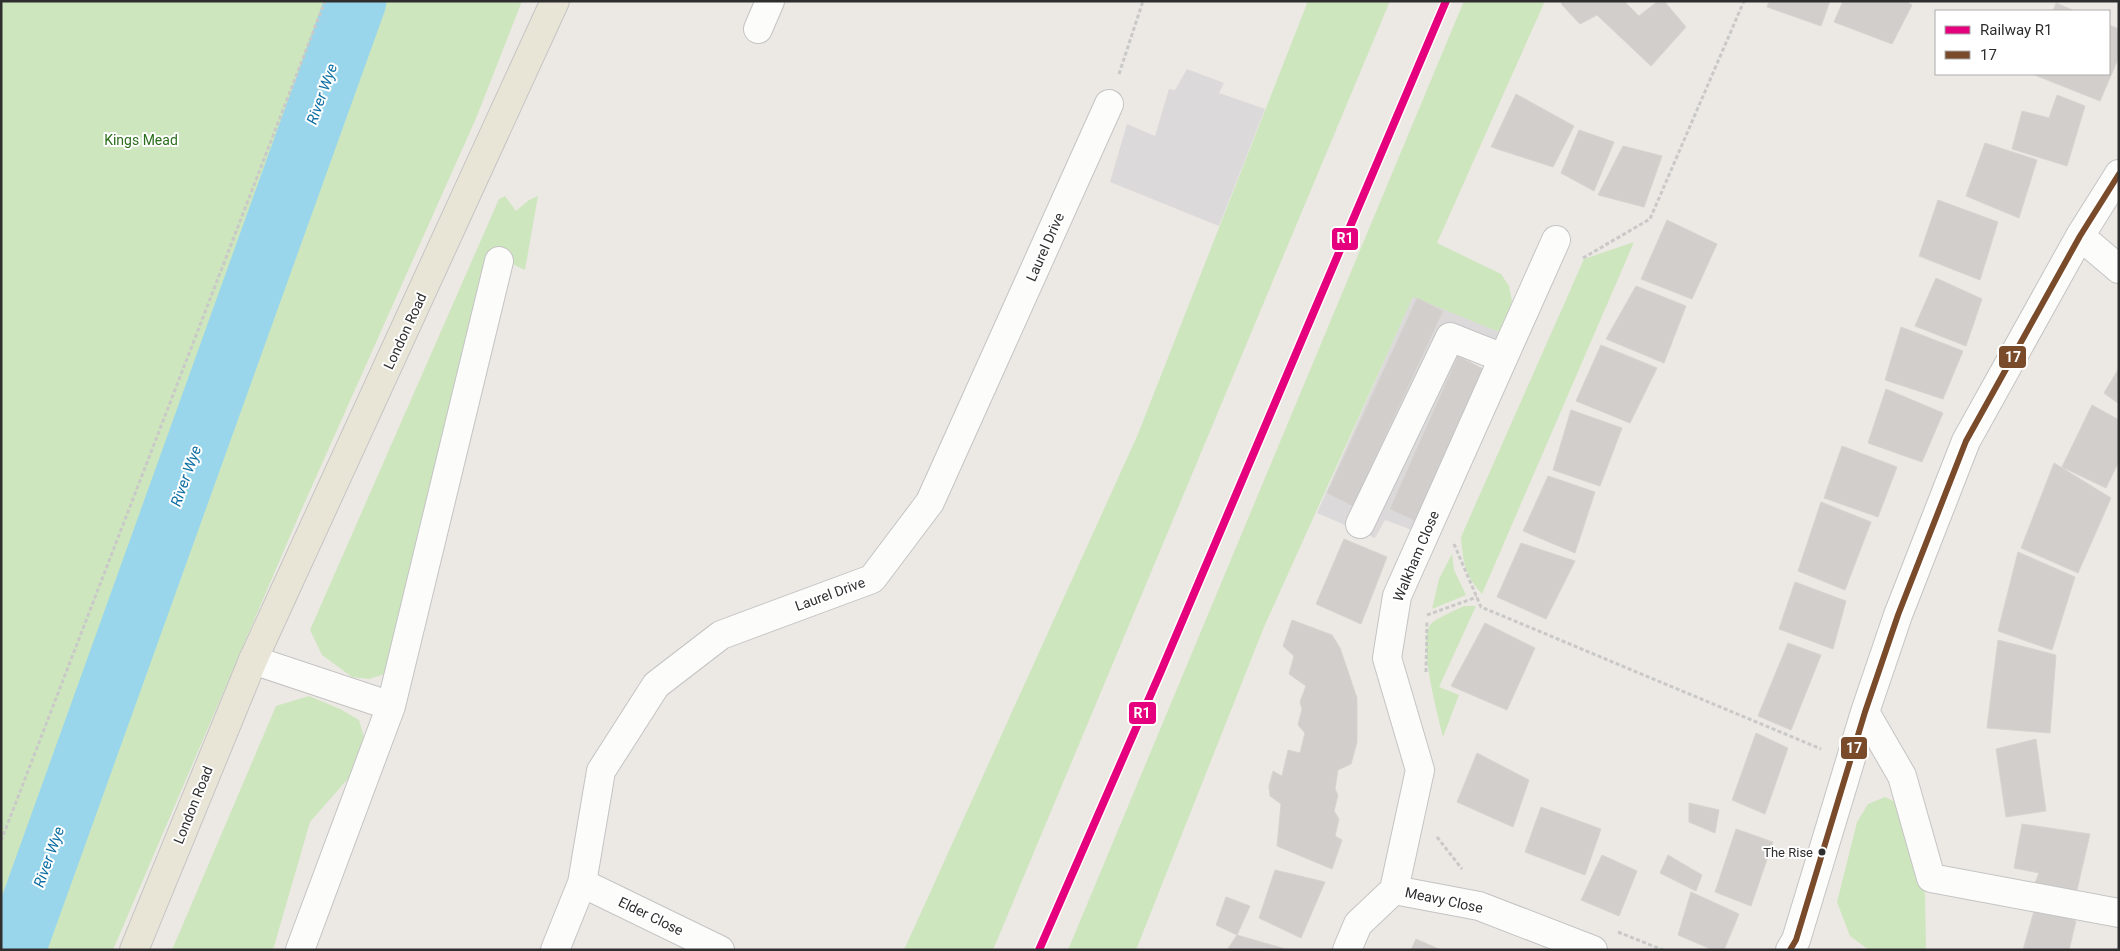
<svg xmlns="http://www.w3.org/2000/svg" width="2120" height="951" font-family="Roboto,sans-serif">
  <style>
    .industrial { fill: #dcd9db }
    .green { fill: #cee6be }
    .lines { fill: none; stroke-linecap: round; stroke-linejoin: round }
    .river { stroke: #99d6ec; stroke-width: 61 }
    .building { fill: #d1cecb; stroke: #d7d4d0 }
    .minor-casing { stroke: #c5c4c5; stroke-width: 30 }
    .major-casing { stroke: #c6c5c4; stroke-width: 30 }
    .path { stroke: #c9c9c8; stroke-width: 3; stroke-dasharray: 4 2.5; stroke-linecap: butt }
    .minor { stroke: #fcfcfb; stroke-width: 28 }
    .major { stroke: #e8e4d6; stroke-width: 28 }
    .bus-1-casing { stroke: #fff; stroke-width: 10 }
    .bus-1 { stroke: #7a4b2a; stroke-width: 6 }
    .rail-1-casing { stroke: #fff; stroke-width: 11 }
    .rail-1 { stroke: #e5007d; stroke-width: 8 }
    .bus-dot { fill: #2e2e2e; stroke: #fff; stroke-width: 2 }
    .labels { text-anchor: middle; stroke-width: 4; stroke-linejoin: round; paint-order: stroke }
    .bus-label { font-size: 13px; fill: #2e2e2e; stroke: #fff; text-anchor: end }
    .park-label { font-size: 14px; fill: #2c6e1b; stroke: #fff }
    .street-label { font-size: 14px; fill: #2e2e2e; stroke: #fff }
    .water-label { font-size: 15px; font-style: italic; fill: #0d6fa3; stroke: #fff }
    .line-badge { stroke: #fff; stroke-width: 2 }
    .badge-label { font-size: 14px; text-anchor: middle; font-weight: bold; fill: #fff }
  </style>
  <rect width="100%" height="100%" fill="#ece8e4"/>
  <path class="industrial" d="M 1187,69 L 1224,83 L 1219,93 L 1265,109 L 1219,226 L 1110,182 L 1127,124 L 1155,136 L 1169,89 L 1175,90 Z
    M 1413,296 L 1499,332 L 1492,351 L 1463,345 L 1457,357 L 1483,369 L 1412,530 L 1385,520 L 1375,538 L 1317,513 Z"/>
  <path class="green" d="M 1,1 L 335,1 L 6,950 L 1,950 Z
    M 377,1 L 522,1 L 477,116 L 300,513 L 113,950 L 44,950 Z
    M 1308,1 L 1390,1 L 993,950 L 904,950 L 1138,434 Z
    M 1464,1 L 1545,1 L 1437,243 L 1501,274 L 1509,286 L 1512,302 L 1499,332 L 1413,297 L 1264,627 L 1136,950 L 1068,950 Z
    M 505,196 L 516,211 L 529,200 L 538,196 L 525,270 L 495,256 L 391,672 L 369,679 L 352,677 L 322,655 L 310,630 L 499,199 Z
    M 1634,242 L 1482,594 C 1465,575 1463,563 1461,537 L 1584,259 Z
    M 1452,554 L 1454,570 L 1466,595 L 1432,609 L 1439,579 Z
    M 1464,606 L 1476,606 L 1439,687 L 1459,695 L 1443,737 C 1438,716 1418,643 1430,625 C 1434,619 1456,610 1464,606 Z
    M 309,696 L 340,709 L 359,720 L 365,741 L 353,773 L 310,822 L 273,950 L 172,950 L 276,706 Z
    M 1885,797 L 1903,806 L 1920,864 L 1925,893 L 1926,950 L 1869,950 L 1850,936 L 1837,902 L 1857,822 L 1868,804 Z"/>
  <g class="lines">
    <path class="river" d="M 15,950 L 356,1"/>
  </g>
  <path class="building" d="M 1561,1 L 1624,1 L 1639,16 L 1658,1 L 1664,1 L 1686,27 L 1651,66 L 1597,15 L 1580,24 L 1562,5 Z
    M 1769,1 L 1830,1 L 1821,26 L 1767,7 Z
    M 1843,1 L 1906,1 L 1912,5 L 1892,44 L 1834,22 Z
    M 2056,3 L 2075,11 L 2053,11 Z
    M 2109,25 L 2119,29 L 2119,57 L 2100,101 L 2032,74 L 2109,74 Z
    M 1516,94 L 1574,126 L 1553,167 L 1491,147 Z
    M 2057,95 L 2085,106 L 2067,166 L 2012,149 L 2022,111 L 2049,118 Z
    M 1579,130 L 1614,142 L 1594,191 L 1561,173 Z
    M 1985,143 L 2037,160 L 2019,218 L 1966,196 Z
    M 1623,146 L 1662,156 L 1644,207 L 1598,195 Z
    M 1938,200 L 1998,222 L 1980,280 L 1919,256 Z
    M 1667,220 L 1717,244 L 1692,299 L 1641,279 Z
    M 1936,278 L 1982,299 L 1966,346 L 1915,326 Z
    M 1636,286 L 1686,306 L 1664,363 L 1606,339 Z
    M 1417,298 L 1443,311 L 1353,506 L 1327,493 Z
    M 1901,327 L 1963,351 L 1943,399 L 1885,380 Z
    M 1601,345 L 1657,368 L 1630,423 L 1576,401 Z
    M 1458,356 L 1487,371 L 1418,522 L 1390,509 Z
    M 2119,368 L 2119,404 L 2104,393 Z
    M 1886,389 L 1943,413 L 1922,462 L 1868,443 Z
    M 2092,405 L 2119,420 L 2119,461 L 2106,488 L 2062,467 Z
    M 1571,410 L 1622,428 L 1600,486 L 1553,470 Z
    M 1842,446 L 1897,467 L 1878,517 L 1824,498 Z
    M 2054,463 L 2111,498 L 2078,573 L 2021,548 Z
    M 1548,476 L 1595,492 L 1575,553 L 1523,531 Z
    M 1821,502 L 1871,522 L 1845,590 L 1798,571 Z
    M 1344,539 L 1387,557 L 1361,624 L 1316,604 Z
    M 1521,543 L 1575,561 L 1546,619 L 1497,597 Z
    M 2018,552 L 2075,577 L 2052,650 L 1998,631 Z
    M 1795,582 L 1846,601 L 1833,649 L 1779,629 Z
    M 1292,620 L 1332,635 L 1340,648 L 1357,698 L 1357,742 L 1351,764 L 1338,770 L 1335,789 L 1338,795 L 1334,811 L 1339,819 L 1335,836 L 1342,840 L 1332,869 L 1277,846 L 1281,804 L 1270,796 L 1269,786 L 1273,771 L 1282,776 L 1288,750 L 1300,753 L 1305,733 L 1298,725 L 1302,709 L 1300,702 L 1306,686 L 1289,674 L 1294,656 L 1283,646 Z
    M 1485,623 L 1535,648 L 1507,710 L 1451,686 Z
    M 1998,640 L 2056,655 L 2050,733 L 1987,728 Z
    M 1788,643 L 1821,655 L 1791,730 L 1758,716 Z
    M 1756,733 L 1788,748 L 1765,814 L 1732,800 Z
    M 2036,739 L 2046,811 L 2006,817 L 1996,749 Z
    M 1477,753 L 1529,780 L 1513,827 L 1457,802 Z
    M 1689,803 L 1719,810 L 1715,833 L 1689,822 Z
    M 1541,807 L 1601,829 L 1585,875 L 1525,852 Z
    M 2022,824 L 2090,834 L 2076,894 L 2035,883 L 2039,873 L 2014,868 Z
    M 1736,829 L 1773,842 L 1751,906 L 1715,892 Z
    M 1602,855 L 1637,871 L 1619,916 L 1581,900 Z
    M 1668,855 L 1702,875 L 1696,891 L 1660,873 Z
    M 1275,870 L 1325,882 L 1301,938 L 1259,918 Z
    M 1691,892 L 1739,914 L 1724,950 L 1713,950 L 1678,935 Z
    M 1226,897 L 1250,906 L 1237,935 L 1216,925 Z
    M 2036,904 L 2076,921 L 2069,950 L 2023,950 Z
    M 1237,935 L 1289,950 L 1227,950 Z
    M 1416,939 L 1441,950 L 1411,950 Z"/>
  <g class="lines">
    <defs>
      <path id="minor" d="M 758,29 L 770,1
        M 2080,236 L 2119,269
        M 1360,524 L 1450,337 L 1503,358
        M 253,660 L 391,706
        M 1865,712 L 1902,776 L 1931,878 L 2119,913
        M 582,883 L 720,950
        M 1394,890 L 1420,770 L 1387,658 L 1397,596 L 1556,240
        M 300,950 L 391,706 L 499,261
        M 555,950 L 582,883 L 601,771 L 656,685 L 721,635 L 872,579 L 930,502 L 1109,104
        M 1347,950 L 1358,924 L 1394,890 L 1479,906 L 1593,950
        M 1790,950 L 1796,940 L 1865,712 L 1898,615 L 1966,441 L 2080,236 L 2119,174"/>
      <path id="major" d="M 134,950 L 253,660 L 555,1"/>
    </defs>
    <use href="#minor" class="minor-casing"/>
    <use href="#major" class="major-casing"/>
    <path class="path" d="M 1119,74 L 1143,1
      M 1583,258 L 1650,219 L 1744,1
      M 1454,544 L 1481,607 L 1821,749
      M 1427,615 L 1477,597
      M 1426,672 L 1427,621
      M 1437,837 L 1462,869
      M 1,841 L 325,1
      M 1618,932 L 1663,950"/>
    <use href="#minor" class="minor"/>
    <use href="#major" class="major"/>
    <defs>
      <path id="bus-1" d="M 1790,950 L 1796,940 L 1865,712 L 1898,615 L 1966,441 L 2080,236 L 2119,174"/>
    </defs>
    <use href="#bus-1" class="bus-1-casing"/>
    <use href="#bus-1" class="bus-1"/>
    <defs>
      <path id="rail-1" d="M 1039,950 L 1161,671 L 1446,1"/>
    </defs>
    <use href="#rail-1" class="rail-1-casing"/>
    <use href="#rail-1" class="rail-1"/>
  </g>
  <circle class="bus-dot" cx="1822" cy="852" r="4.5"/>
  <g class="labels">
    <g class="bus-label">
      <text x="1813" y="857">The Rise</text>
    </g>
    <g class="park-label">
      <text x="141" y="145">Kings Mead</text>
    </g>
    <g class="street-label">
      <text transform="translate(1045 247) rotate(-66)" y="5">Laurel Drive</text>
      <text transform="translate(405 331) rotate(-65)" y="5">London Road</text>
      <text transform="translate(1416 556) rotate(-67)" y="5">Walkham Close</text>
      <text transform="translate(830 594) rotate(-20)" y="5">Laurel Drive</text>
      <text transform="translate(193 805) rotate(-68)" y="5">London Road</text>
      <text transform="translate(1444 900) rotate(12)" y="5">Meavy Close</text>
      <text transform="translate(651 916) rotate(26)" y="5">Elder Close</text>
    </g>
    <g class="water-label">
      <text transform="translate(322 94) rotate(-70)" y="5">River Wye</text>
      <text transform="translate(186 476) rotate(-70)" y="5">River Wye</text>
      <text transform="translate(49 857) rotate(-70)" y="5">River Wye</text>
    </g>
  </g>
  <g class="line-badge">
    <rect x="1331" y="227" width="28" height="24" rx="5" fill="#e5007d"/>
    <rect x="1998" y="345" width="29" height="24" rx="5" fill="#7a4b2a"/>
    <rect x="1128" y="701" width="29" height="24" rx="5" fill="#e5007d"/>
    <rect x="1840" y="736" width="28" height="24" rx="5" fill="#7a4b2a"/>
  </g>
  <g class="badge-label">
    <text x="1345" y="243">R1</text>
    <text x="2013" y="362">17</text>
    <text x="1142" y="718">R1</text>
    <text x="1854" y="753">17</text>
  </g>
  <rect width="2120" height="951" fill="none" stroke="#2e2e2e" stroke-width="5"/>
  <rect x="1935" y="10" width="175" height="65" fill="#ffffff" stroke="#ababab"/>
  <rect x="1945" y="26" width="25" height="8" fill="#e5007d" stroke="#ababab"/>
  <text x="1980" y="35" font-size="15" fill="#2e2e2e">Railway R1</text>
  <rect x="1945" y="51" width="25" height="8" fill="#7a4b2a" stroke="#ababab"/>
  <text x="1980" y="60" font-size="15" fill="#2e2e2e">17</text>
</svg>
